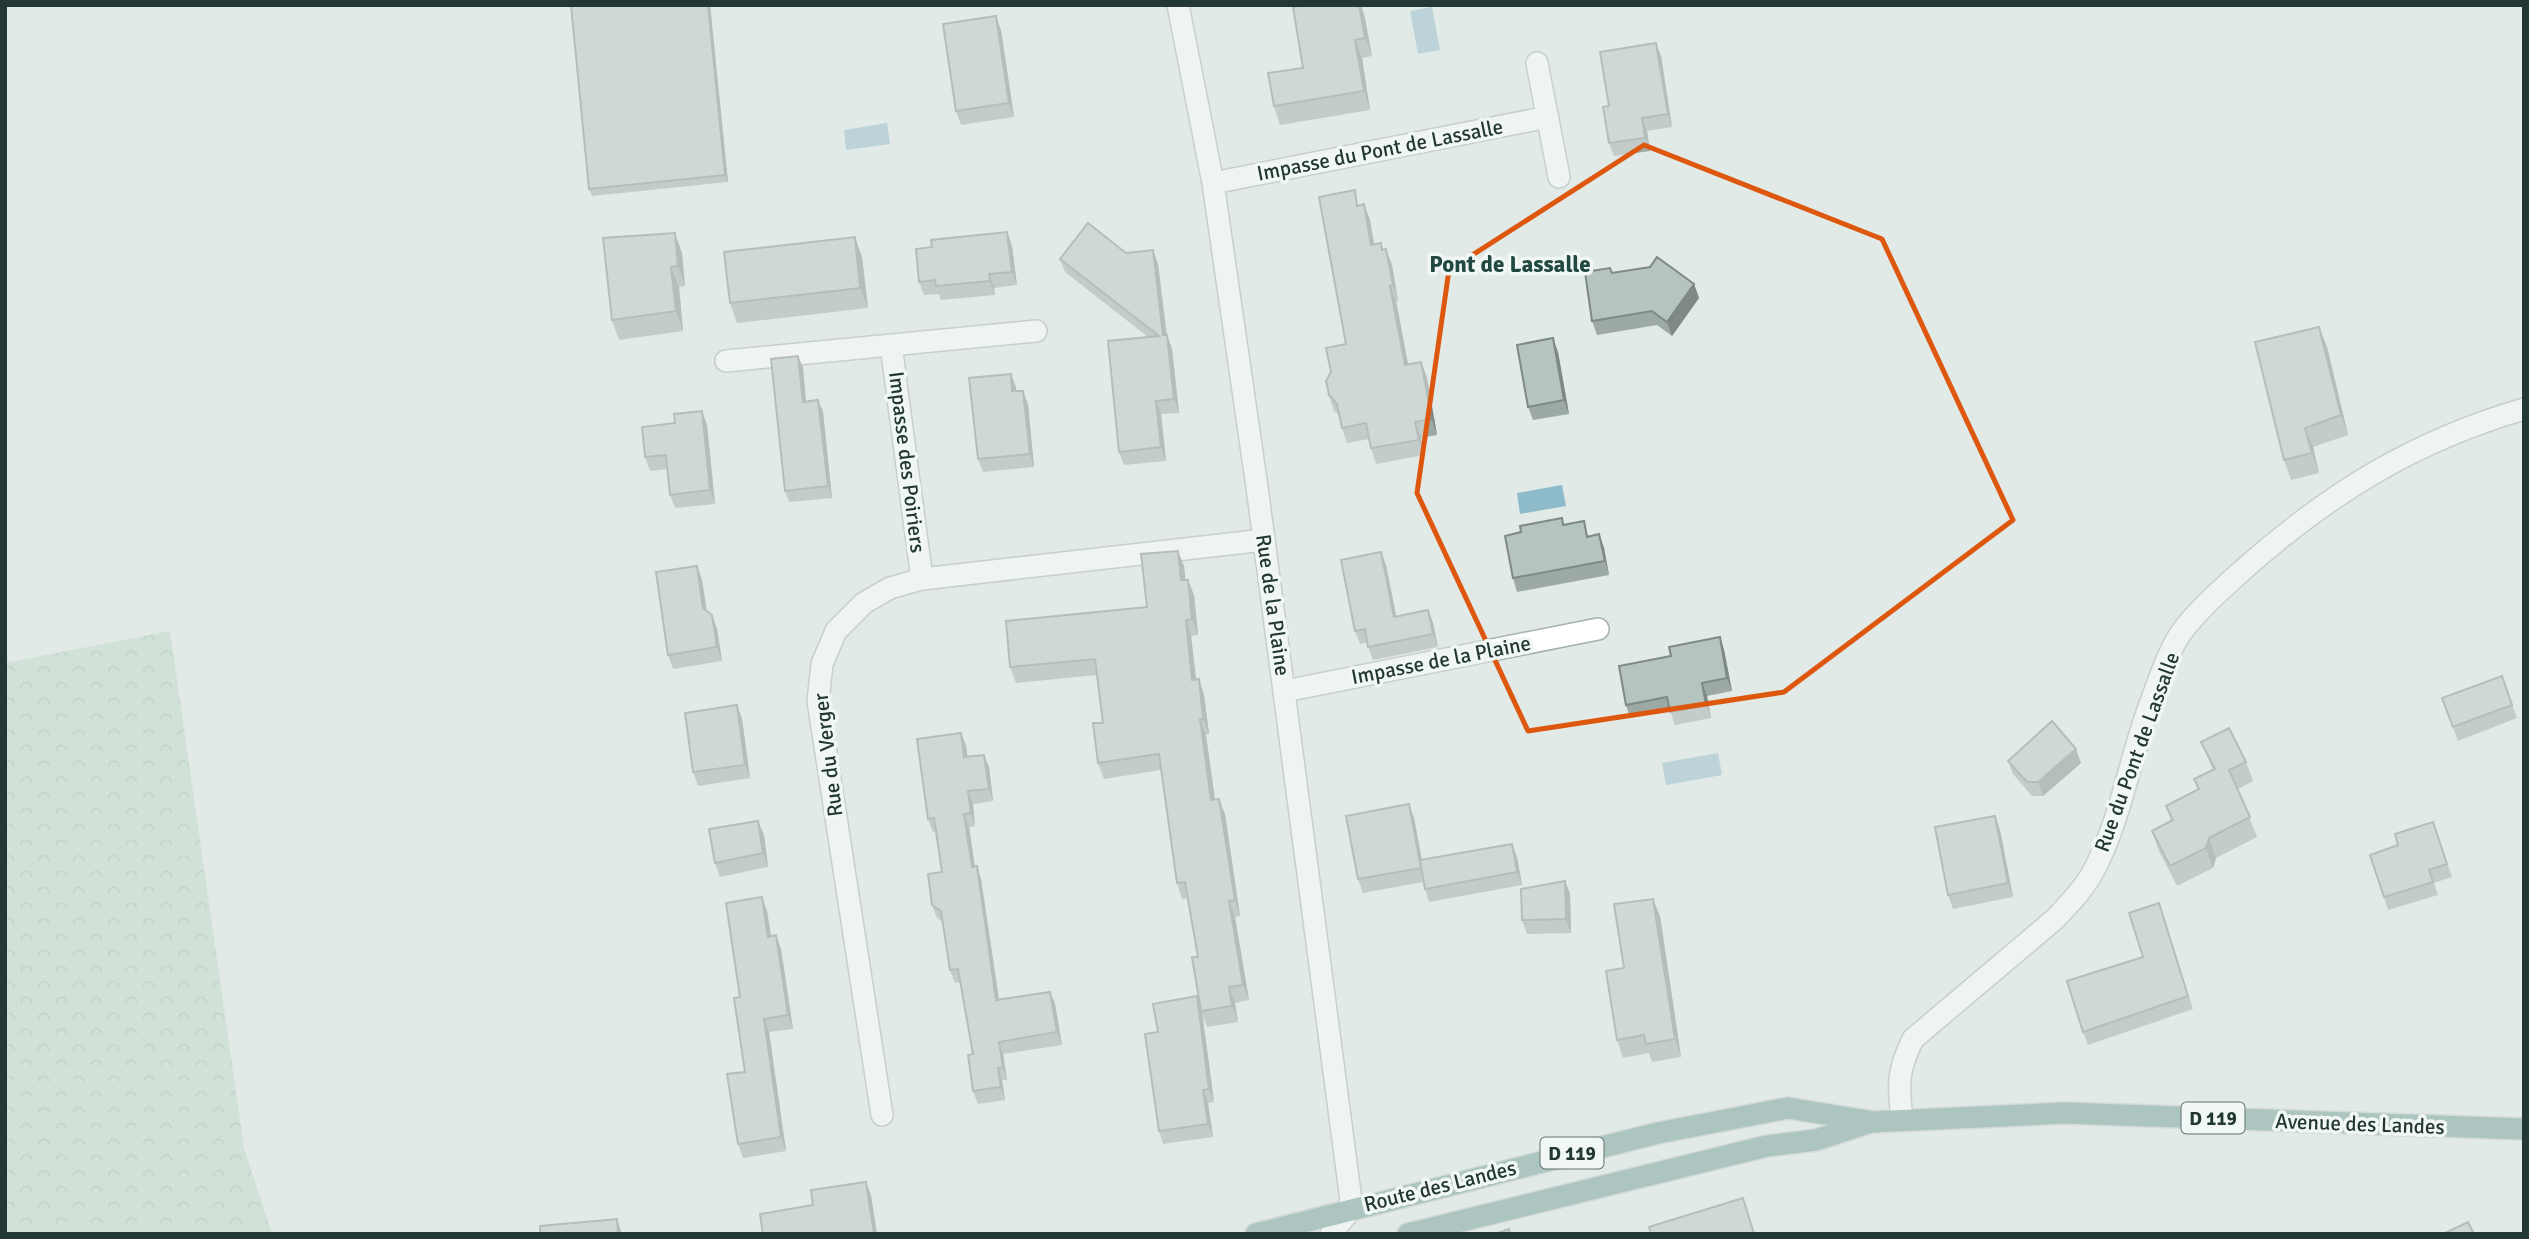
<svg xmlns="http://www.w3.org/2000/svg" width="2529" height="1239" font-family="Signika,sans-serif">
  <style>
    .forest { fill: url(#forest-crowns) }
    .water { fill: #8ebbc9 }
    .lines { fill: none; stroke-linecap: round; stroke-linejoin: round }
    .minor-casing { stroke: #a4b1ad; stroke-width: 24 }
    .major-casing { stroke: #c1c7c6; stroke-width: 24 }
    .minor { stroke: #fff; stroke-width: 21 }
    .major { stroke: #6a9a92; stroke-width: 21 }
    .wall { fill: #9da9a4 }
    .shaded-wall { fill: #7f8986 }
    .building { fill: #b6c4bf; stroke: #7f8986; stroke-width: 2 }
    .marked { fill: none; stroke: #de570e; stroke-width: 5; stroke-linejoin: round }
    .labels { text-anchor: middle; stroke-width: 7; stroke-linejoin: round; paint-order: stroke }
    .shield { fill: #f1f7f4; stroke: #61716e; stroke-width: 2 }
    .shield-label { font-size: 19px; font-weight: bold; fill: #233834 }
    .street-label { font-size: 21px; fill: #233834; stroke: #f1f7f4 }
    .neighbourhood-label { font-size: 23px; font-weight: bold; fill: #224842; stroke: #f1f7f4 }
  </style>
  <defs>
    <pattern id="forest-crowns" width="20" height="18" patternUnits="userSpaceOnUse" patternTransform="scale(1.75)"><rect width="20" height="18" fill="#bcd8c6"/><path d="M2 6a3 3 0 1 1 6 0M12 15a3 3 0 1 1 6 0" fill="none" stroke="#a1baab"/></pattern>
  </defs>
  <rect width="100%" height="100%" fill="#e1eae6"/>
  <path class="forest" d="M 170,631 L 244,1148 L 272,1234 L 5,1234 L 5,663 Z"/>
  <path class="water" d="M 1432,7 L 1440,50 L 1418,54 L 1410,11 Z
    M 887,123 L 890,144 L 846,150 L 844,130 Z
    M 1562,485 L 1566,506 L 1520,514 L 1517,493 Z
    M 1718,753 L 1722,775 L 1666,785 L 1662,763 Z"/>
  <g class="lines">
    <defs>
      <path id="minor" d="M 1178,5 L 1213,183 L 1257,487 L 1352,1208 L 1331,1234
        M 1537,63 L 1559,177
        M 1213,183 L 1548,117
        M 891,345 L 922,579
        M 726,361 L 1036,331
        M 1285,691 L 1598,629
        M 882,1115 L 818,701 L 822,664 L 836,631 L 864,603 L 890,588 L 922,579 L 1264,540
        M 1902,1119 C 1898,1084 1897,1072 1913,1039 L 2055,919 C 2069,904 2084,889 2094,870 C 2122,817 2130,755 2152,699 C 2159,680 2168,652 2179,636 C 2192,615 2226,585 2245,568 C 2330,493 2414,441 2524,409"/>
      <path id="major" d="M 1256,1234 L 1658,1133 L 1788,1108 L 1868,1121
        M 1408,1234 L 1767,1146 L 1816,1140 L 1871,1122 L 2064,1113 L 2524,1129"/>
    </defs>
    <use href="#minor" class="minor-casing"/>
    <use href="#major" class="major-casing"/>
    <use href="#minor" class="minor"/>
    <use href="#major" class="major"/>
  </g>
  <path class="wall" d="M 710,5 L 728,182 L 592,196 L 589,189 Z
    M 1364,14 L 1372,56 L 1362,58 L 1370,110 L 1280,125 L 1274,106 L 1303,68 Z
    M 1001,30 L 1014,117 L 961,125 L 956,111 Z
    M 1661,56 L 1672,127 L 1647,131 L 1650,151 L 1614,156 L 1609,143 L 1609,106 Z
    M 1360,205 L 1370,220 L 1374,245 L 1381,243 L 1383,250 L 1386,249 L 1392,265 L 1398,301 L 1396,301 L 1408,364 L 1421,362 L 1427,378 L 1437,435 L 1421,438 L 1424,455 L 1376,464 L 1371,448 L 1369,439 L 1347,443 L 1342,428 L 1340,416 L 1334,411 L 1329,395 L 1346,344 Z
    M 1007,232 L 1012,246 L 1017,285 L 994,288 L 995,295 L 941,300 L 939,294 L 924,295 L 919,282 Z
    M 1153,250 L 1158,264 L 1167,335 L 1172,349 L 1179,413 L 1161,414 L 1166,461 L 1124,465 L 1119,452 L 1148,337 L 1065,272 L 1060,259 Z
    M 682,253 L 685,286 L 679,287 L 683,331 L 619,340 L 612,320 Z
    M 862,257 L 868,308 L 737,323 L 730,303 Z
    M 1612,273 L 1694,284 L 1699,298 L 1672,336 L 1657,325 L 1597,335 L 1592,321 Z
    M 2327,347 L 2348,435 L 2313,447 L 2319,473 L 2291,480 L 2284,460 Z
    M 1558,352 L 1569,414 L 1533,420 L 1528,407 Z
    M 798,356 L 803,368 L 806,401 L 818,400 L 823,412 L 832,498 L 789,502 L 785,491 Z
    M 1016,387 L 1016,391 L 1028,404 L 1034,467 L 983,472 L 978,459 Z
    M 707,425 L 715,504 L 675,508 L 670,495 L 668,469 L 650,471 L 645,457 Z
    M 1562,518 L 1564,524 L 1590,536 L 1599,534 L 1604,548 L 1609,575 L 1517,592 L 1513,578 L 1521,532 Z
    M 1386,565 L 1396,616 L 1428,610 L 1433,623 L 1438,647 L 1373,660 L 1367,643 L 1360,644 L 1355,631 Z
    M 697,566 L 702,580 L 707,611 L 717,629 L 722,661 L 673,669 L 668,655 Z
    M 1184,566 L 1185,580 L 1194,595 L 1198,635 L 1191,636 L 1196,679 L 1204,695 L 1209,734 L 1206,735 L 1215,799 L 1225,814 L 1240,916 L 1235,917 L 1249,1000 L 1235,1003 L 1238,1022 L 1207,1027 L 1202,1014 L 1214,1102 L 1208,1103 L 1213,1137 L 1163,1144 L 1159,1131 L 1158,1032 L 1200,1005 L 1198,957 L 1188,898 L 1182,899 L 1177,883 L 1161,770 L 1104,779 L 1098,763 L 1103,723 L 1097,675 L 1016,683 L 1010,667 L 1147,607 Z
    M 1720,637 L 1724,650 L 1732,691 L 1707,696 L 1711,718 L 1675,725 L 1670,711 L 1630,718 L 1626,705 L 1671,656 Z
    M 2502,676 L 2517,718 L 2458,741 L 2442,698 Z
    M 742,719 L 750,778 L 698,786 L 693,772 Z
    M 2201,742 L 2246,762 L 2253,781 L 2238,789 L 2257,837 L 2216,858 L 2213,868 L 2177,886 L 2159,851 L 2152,831 L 2171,821 L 2166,806 L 2198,790 L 2194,779 L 2213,770 Z
    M 966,745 L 967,756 L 989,767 L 993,801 L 973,804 L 975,826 L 969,827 L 975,867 L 981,879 L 999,1000 L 1050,992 L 1055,1004 L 1062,1045 L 1003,1054 L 1007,1080 L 1002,1080 L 1005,1100 L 978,1104 L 973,1091 L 973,1054 L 961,982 L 955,983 L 950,970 L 943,922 L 937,918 L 932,905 L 942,872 L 936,831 L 933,832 L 928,819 Z
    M 2008,761 L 2081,763 L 2043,796 L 2032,796 L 2013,774 Z
    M 1414,818 L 1422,860 L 1517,857 L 1522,885 L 1429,902 L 1423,882 L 1363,893 L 1358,879 Z
    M 2433,822 L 2452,877 L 2434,883 L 2438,895 L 2388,910 L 2384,897 L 2398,845 Z
    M 2000,830 L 2013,897 L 1953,909 L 1948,895 Z
    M 764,835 L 768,867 L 720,877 L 715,863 Z
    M 1565,881 L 1570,894 L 1571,933 L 1527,934 L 1522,920 Z
    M 2159,903 L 2193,1009 L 2088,1045 L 2083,1032 L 2143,957 Z
    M 767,911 L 771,936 L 781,949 L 793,1029 L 769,1032 L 786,1151 L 743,1158 L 738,1144 L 745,1072 L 740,997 Z
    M 1660,916 L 1681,1057 L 1652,1062 L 1649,1053 L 1623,1058 L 1617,1040 L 1624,968 Z"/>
  <path class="shaded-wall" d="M 708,5 L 710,5 L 728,182 L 725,175 Z
    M 1359,5 L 1361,5 L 1364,14 L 1372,56 L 1365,38 Z
    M 996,16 L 1001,30 L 1014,117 L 1009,103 Z
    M 1355,40 L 1362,58 L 1370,110 L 1364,91 Z
    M 1656,43 L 1661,56 L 1672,127 L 1668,114 Z
    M 1642,118 L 1647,131 L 1650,151 L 1645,138 Z
    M 1364,204 L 1370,220 L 1377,261 L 1371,245 Z
    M 1007,232 L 1012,246 L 1017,285 L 1012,272 Z
    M 675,233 L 682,253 L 685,286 L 678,266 Z
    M 855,237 L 862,257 L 868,308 L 860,288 Z
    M 1386,249 L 1392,265 L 1398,301 L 1393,285 Z
    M 1153,250 L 1158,264 L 1168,349 L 1163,335 Z
    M 671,267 L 679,287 L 683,331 L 676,311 Z
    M 989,274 L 994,288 L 995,295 L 990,281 Z
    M 1694,284 L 1699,298 L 1672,336 L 1667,322 Z
    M 1390,286 L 1396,301 L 1411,380 L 1405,365 Z
    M 2319,327 L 2327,347 L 2348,435 L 2341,415 Z
    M 1167,335 L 1172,349 L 1179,413 L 1174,399 Z
    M 1553,338 L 1558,352 L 1569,414 L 1564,400 Z
    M 798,356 L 803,368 L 807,413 L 803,402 Z
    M 1421,362 L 1427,378 L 1437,435 L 1432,419 Z
    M 1011,374 L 1016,387 L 1017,404 L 1012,391 Z
    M 1023,391 L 1028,404 L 1034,467 L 1030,454 Z
    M 818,400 L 823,412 L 832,498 L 828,486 Z
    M 1156,401 L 1161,414 L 1166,461 L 1161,447 Z
    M 702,411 L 707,425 L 715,504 L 710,490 Z
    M 1415,422 L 1421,438 L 1424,455 L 1419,440 Z
    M 2305,428 L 2313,447 L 2319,473 L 2312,453 Z
    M 1599,534 L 1604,548 L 1609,575 L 1605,561 Z
    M 1178,551 L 1184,566 L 1187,596 L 1181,580 Z
    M 1381,552 L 1386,565 L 1399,630 L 1394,617 Z
    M 697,566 L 702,580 L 708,622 L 703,608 Z
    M 1188,580 L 1194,595 L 1198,635 L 1192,619 Z
    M 1428,610 L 1433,623 L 1438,647 L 1433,634 Z
    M 712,615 L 717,629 L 722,661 L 717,647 Z
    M 1186,620 L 1191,636 L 1198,696 L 1192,680 Z
    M 1720,637 L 1724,650 L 1732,691 L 1727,678 Z
    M 1199,679 L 1204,695 L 1209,734 L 1203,719 Z
    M 1702,683 L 1707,696 L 1711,718 L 1706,705 Z
    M 737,705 L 742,719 L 750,778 L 745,765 Z
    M 1200,719 L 1206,735 L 1217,816 L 1211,800 Z
    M 961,733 L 966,745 L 969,769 L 964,757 Z
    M 2076,749 L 2081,763 L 2043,796 L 2038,782 Z
    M 984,755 L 989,767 L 993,801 L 989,789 Z
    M 968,791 L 973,804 L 975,826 L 971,813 Z
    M 1219,799 L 1225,814 L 1240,916 L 1235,900 Z
    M 1409,804 L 1414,818 L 1426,882 L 1421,868 Z
    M 964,814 L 969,827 L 977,880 L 972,867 Z
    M 1995,816 L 2000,830 L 2013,897 L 2008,883 Z
    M 758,821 L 764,835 L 768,867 L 763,853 Z
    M 2209,838 L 2216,858 L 2213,868 L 2206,848 Z
    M 1512,844 L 1517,857 L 1522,885 L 1517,872 Z
    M 977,866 L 981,879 L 1001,1013 L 996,1000 Z
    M 1565,881 L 1570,894 L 1571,933 L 1566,919 Z
    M 762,897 L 767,911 L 773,950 L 768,937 Z
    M 1653,899 L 1660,916 L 1681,1057 L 1675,1039 Z
    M 1229,901 L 1235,917 L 1249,1000 L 1243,985 Z
    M 776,935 L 781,949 L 793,1029 L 788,1015 Z
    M 1229,987 L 1235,1003 L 1238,1022 L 1232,1006 Z
    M 1050,992 L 1055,1004 L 1062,1045 L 1057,1032 Z
    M 1197,996 L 1202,1011 L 1214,1102 L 1209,1089 Z
    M 764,1019 L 769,1032 L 786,1151 L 781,1137 Z
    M 999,1042 L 1003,1054 L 1007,1080 L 1003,1067 Z
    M 998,1068 L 1002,1080 L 1005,1100 L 1001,1087 Z
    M 1203,1090 L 1208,1103 L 1213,1137 L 1208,1124 Z
    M 866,1182 L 871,1195 L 877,1234 L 874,1234 Z
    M 617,1219 L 622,1234 L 618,1234 Z"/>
  <path class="building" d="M 571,5 L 708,5 L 725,175 L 589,189 Z
    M 1301,5 L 1359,5 L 1365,38 L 1355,40 L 1364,91 L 1274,106 L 1268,73 L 1303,68 L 1293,7 Z
    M 996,16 L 1009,103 L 956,111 L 943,24 Z
    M 1656,43 L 1668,114 L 1642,118 L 1645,138 L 1609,143 L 1603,107 L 1609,106 L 1600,52 Z
    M 1355,190 L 1357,206 L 1364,204 L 1371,245 L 1381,243 L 1382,250 L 1386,249 L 1393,285 L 1390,286 L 1405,365 L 1421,362 L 1432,419 L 1415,422 L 1419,440 L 1371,448 L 1366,423 L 1342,428 L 1337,404 L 1329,395 L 1326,381 L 1331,372 L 1326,348 L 1346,344 L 1319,197 Z
    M 1088,223 L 1126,253 L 1153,250 L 1163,335 L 1167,335 L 1174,399 L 1156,401 L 1161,447 L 1119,452 L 1108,341 L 1159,336 L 1060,259 Z
    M 1007,232 L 1012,272 L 989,274 L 990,281 L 936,286 L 935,280 L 919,282 L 916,249 L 932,247 L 931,240 Z
    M 675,233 L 678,266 L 671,267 L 676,311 L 612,320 L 603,238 Z
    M 855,237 L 860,288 L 730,303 L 724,252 Z
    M 1657,257 L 1694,284 L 1667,322 L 1652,311 L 1592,321 L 1585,272 L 1610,268 L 1612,273 L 1650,267 Z
    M 2319,327 L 2341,415 L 2305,428 L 2312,453 L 2284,460 L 2255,342 Z
    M 1553,338 L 1564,400 L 1528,407 L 1517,345 Z
    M 798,356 L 803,402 L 818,400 L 828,486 L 785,491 L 771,359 Z
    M 1011,374 L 1012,391 L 1023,391 L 1030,454 L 978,459 L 969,378 Z
    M 702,411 L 710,490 L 670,495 L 666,455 L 645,457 L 642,427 L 675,423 L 674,414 Z
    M 1562,518 L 1563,525 L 1584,521 L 1587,537 L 1599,534 L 1605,561 L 1513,578 L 1505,536 L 1521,532 L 1520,526 Z
    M 1178,551 L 1181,580 L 1188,580 L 1192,619 L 1186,620 L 1192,680 L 1199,679 L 1203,719 L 1200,719 L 1211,800 L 1219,799 L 1235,900 L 1229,901 L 1243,985 L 1229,987 L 1232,1006 L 1201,1011 L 1192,957 L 1198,957 L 1185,882 L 1177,883 L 1159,754 L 1098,763 L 1093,723 L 1103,723 L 1095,659 L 1010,667 L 1006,621 L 1147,607 L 1141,554 Z
    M 1381,552 L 1394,617 L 1428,610 L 1433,634 L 1368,647 L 1365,629 L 1355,631 L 1341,560 Z
    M 697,566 L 703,608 L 712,615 L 717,647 L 668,655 L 656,572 Z
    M 1720,637 L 1727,678 L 1702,683 L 1706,705 L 1670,712 L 1667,697 L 1626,705 L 1619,666 L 1671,656 L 1669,647 Z
    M 2502,676 L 2512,705 L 2453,727 L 2442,698 Z
    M 737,705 L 745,765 L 693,772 L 685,713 Z
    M 2052,721 L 2076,749 L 2038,782 L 2027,782 L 2008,761 Z
    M 2229,728 L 2246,762 L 2229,770 L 2250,817 L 2209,838 L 2206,848 L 2170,866 L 2152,831 L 2173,820 L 2166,806 L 2199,789 L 2194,779 L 2215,769 L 2201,742 Z
    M 961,733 L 964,757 L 984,755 L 989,789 L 968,791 L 971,813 L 964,814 L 972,867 L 977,866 L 996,1000 L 1050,992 L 1057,1032 L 999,1042 L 1003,1067 L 998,1068 L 1001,1087 L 973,1091 L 968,1055 L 973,1054 L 958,969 L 950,970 L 941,911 L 932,905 L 928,874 L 942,872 L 934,818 L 928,819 L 917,739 Z
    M 1409,804 L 1421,868 L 1358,879 L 1346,816 Z
    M 1995,816 L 2008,883 L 1948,895 L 1935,827 Z
    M 758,821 L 763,853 L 715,863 L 709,829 Z
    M 2433,822 L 2447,864 L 2429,870 L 2433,882 L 2384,897 L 2370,855 L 2398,845 L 2395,834 Z
    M 1512,844 L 1517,872 L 1425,889 L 1420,860 Z
    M 1565,881 L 1566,919 L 1522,920 L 1521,889 Z
    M 762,897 L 768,937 L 776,935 L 788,1015 L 764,1019 L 781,1137 L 738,1144 L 727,1074 L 745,1072 L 734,998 L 740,997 L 726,903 Z
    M 1653,899 L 1675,1039 L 1646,1044 L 1644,1035 L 1617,1040 L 1606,971 L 1624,968 L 1614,904 Z
    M 2159,903 L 2188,996 L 2083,1032 L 2067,981 L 2143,957 L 2129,913 Z
    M 1197,996 L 1209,1089 L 1203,1090 L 1208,1124 L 1159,1131 L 1145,1034 L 1158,1032 L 1153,1004 Z
    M 866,1182 L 874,1234 L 763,1234 L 760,1214 L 813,1205 L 811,1190 Z
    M 1743,1198 L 1754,1234 L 1651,1234 L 1649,1227 Z
    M 617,1219 L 618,1234 L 540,1234 L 540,1226 Z
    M 2468,1222 L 2474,1234 L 2443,1234 Z
    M 1509,1229 L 1510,1234 L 1494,1234 Z"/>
  <path d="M0 0H2529V1239H0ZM 1644,145 L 1882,239 L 2013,520 L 1784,692 L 1528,731 L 1417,493 L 1449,270 Z" fill="#e1eae6" fill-opacity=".55" fill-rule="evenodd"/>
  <path class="marked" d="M 1644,145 L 1882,239 L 2013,520 L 1784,692 L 1528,731 L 1417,493 L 1449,270 Z"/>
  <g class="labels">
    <g class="shield">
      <rect x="2181.5" y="1102.5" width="63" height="31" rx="5"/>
      <rect x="1540.5" y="1137.5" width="63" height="31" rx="5"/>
    </g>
    <g class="shield-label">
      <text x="2213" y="1125">D 119</text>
      <text x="1572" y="1160">D 119</text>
    </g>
    <g class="street-label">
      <text transform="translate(1380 150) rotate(-11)" y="7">Impasse du Pont de Lassalle</text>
      <text transform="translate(907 462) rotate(83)" y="7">Impasse des Poiriers</text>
      <text transform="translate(1273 605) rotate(82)" y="7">Rue de la Plaine</text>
      <text transform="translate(1441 660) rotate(-11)" y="7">Impasse de la Plaine</text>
      <text transform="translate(2137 752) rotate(-70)" y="7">Rue du Pont de Lassalle</text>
      <text transform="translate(828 755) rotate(-97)" y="7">Rue du Verger</text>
      <text transform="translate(2360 1124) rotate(2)" y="7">Avenue des Landes</text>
      <text transform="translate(1440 1186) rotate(-14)" y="7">Route des Landes</text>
    </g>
    <g class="neighbourhood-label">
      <text x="1510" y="272">Pont de Lassalle</text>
    </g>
  </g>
  <rect width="2529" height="1239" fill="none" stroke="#233834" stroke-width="14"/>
</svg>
